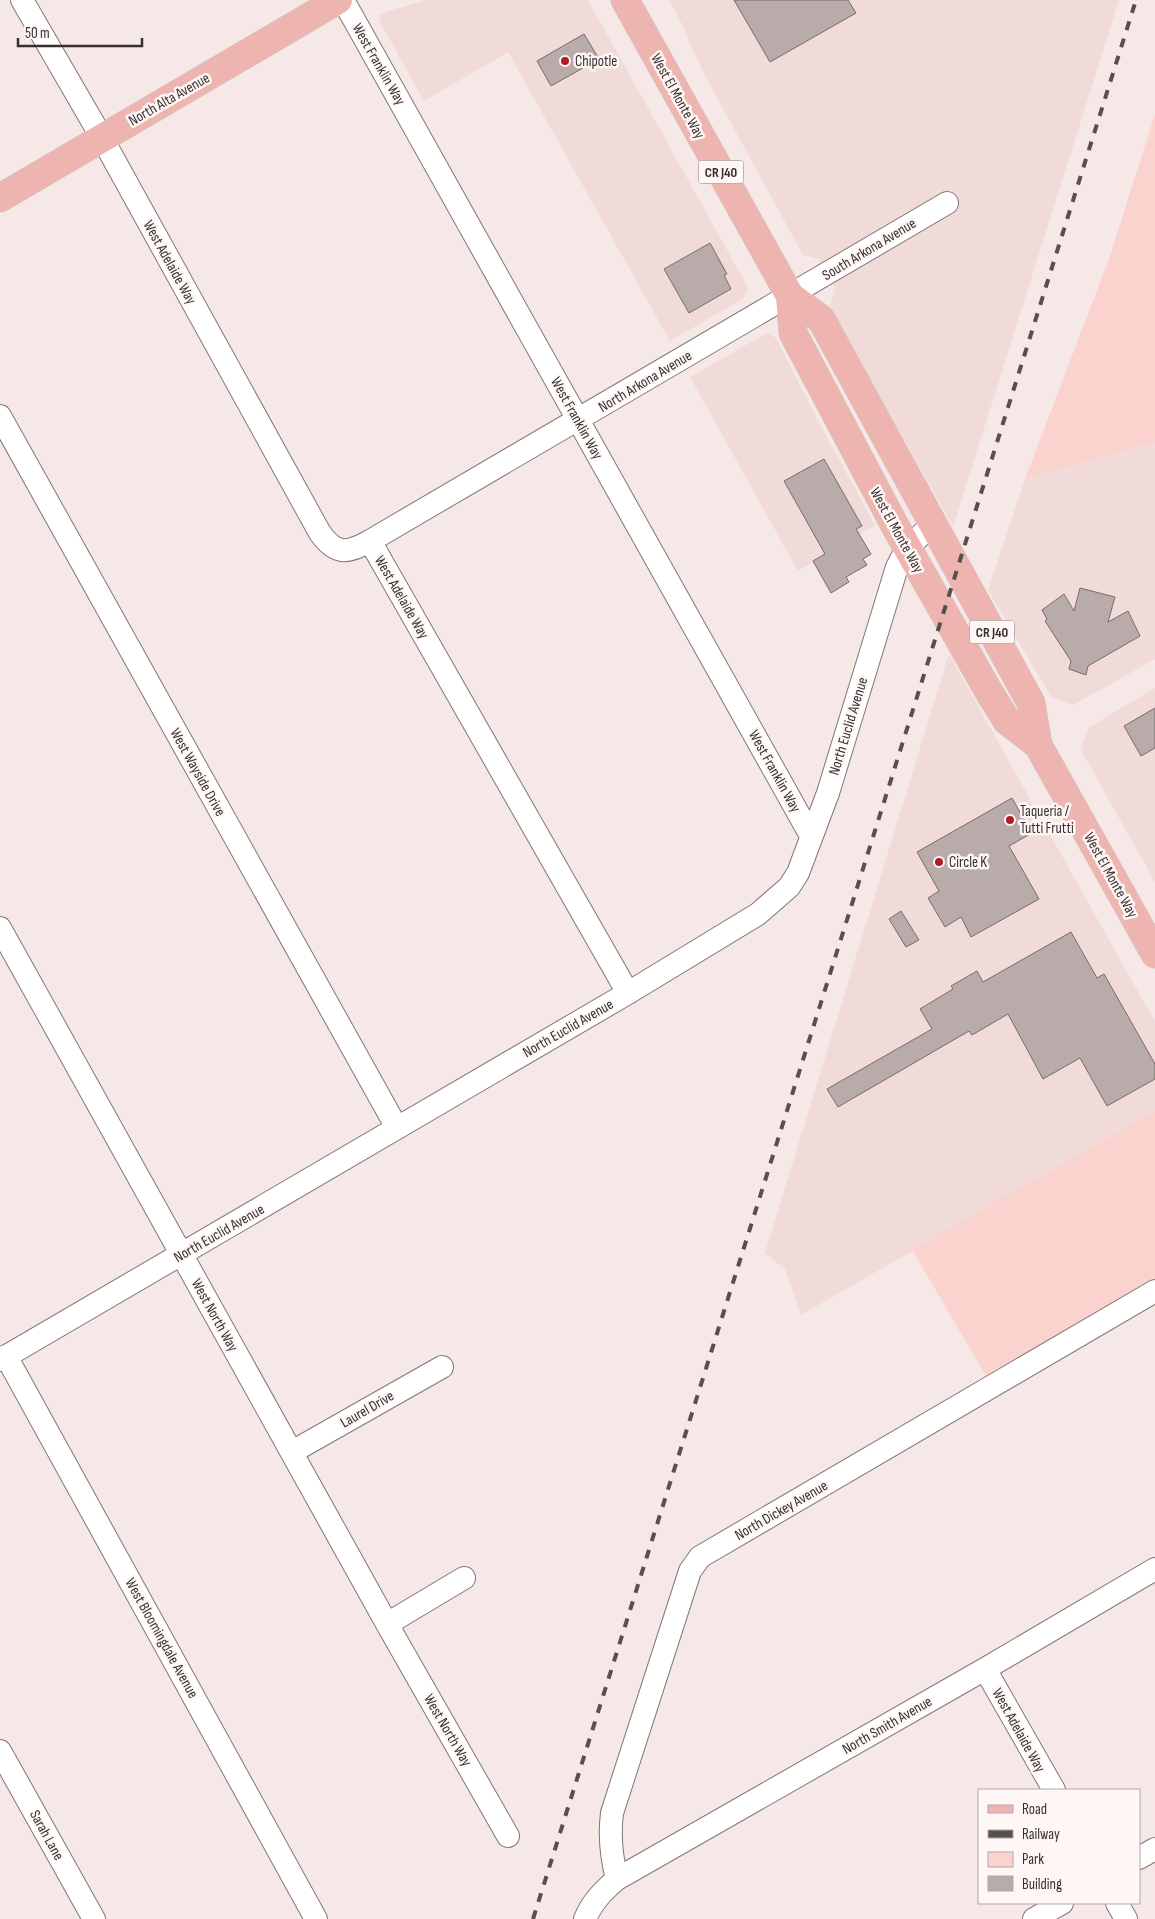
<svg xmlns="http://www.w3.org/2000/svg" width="1155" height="1919" font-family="'Sofia Sans Condensed',sans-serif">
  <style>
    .built { fill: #f1dbd8 }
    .green { fill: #fbd3ce }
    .building { fill: #b8abaa; stroke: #776b6a }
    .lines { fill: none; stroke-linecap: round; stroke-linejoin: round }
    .minor-casing { stroke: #827674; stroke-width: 24 }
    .major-casing { stroke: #cbc9c9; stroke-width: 29 }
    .minor { stroke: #fff; stroke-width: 22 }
    .major { stroke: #eeb5b0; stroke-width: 28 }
    .rail { stroke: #56504f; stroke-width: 4; stroke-dasharray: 9 9; stroke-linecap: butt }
    .poi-dot { fill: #af1d23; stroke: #fff7f6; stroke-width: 2 }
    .labels { text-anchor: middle; stroke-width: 5; stroke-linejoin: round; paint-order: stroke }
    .shield { fill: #fff7f6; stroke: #726c6b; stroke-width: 1 }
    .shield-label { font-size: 14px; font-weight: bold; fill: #363130 }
    .poi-label { font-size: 15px; fill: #363130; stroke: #fff7f6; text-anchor: start }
    .street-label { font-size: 15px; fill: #363130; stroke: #fff7f6 }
  </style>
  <rect width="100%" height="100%" fill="#f5e8e6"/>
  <path class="built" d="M 427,0 L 588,0 L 746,284 L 747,290 L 743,299 L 670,341 L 508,52 L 424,101 L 379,20 L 380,15 L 385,12 Z
    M 669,0 L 1119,0 L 953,527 L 830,308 L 835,288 L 818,259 L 803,255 L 701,68 L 683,26 Z
    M 767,333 L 776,338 L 820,425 L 875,525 L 798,571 L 690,377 Z
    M 1155,442 L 1155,659 L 1073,705 L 1052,698 L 988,590 L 1025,479 Z
    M 949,654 L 1155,1022 L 1155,1111 L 801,1315 L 785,1269 L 765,1253 Z
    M 1155,688 L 1155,882 L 1081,750 L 1088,728 Z"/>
  <path class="green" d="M 1155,114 L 1155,442 L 1025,479 L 1110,256 Z
    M 1155,1111 L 1155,1283 L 988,1379 L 912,1250 Z"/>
  <path class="building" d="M 734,0 L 848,0 L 856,13 L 770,62 Z
    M 584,34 L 599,59 L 551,86 L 537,61 Z
    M 710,243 L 727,274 L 724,275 L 731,289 L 689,313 L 664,269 Z
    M 824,459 L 862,526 L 856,529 L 871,554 L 863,559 L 867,565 L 846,577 L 849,582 L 831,593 L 813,561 L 825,554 L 784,481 Z
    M 1080,588 L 1115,597 L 1108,622 L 1128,611 L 1140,636 L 1088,666 L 1086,675 L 1069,669 L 1071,661 L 1045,621 L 1047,619 L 1042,610 L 1064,594 L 1074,611 Z
    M 1155,708 L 1155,748 L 1141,756 L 1124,726 Z
    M 1012,798 L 1032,833 L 1009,846 L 1039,899 L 971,937 L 961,917 L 945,927 L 928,898 L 939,891 L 917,852 Z
    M 901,911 L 919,940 L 906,947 L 889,919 Z
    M 1071,932 L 1097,978 L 1104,974 L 1155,1064 L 1155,1079 L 1107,1106 L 1080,1058 L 1043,1079 L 1008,1014 L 972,1035 L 969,1031 L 838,1107 L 827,1089 L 932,1029 L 920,1009 L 953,989 L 951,986 L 977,971 L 983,982 Z"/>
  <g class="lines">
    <defs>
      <path id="minor" d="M 22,0 L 102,138 L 320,533 C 336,555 347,554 370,541 L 628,993
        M 343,0 L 811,836
        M 0,416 L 397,1128
        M 370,541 L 947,203
        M 0,928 L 387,1624 L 508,1836
        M 6,1356 L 316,1919
        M 0,1360 L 628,993 L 758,914 L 789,887 L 798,873 L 828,793 L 897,567 L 907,548 L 933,524
        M 292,1452 L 442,1367
        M 387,1624 L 464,1578
        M 985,1669 L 1054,1790
        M 0,1751 L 94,1919
        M 1139,1858 L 1155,1849
        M 617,1879 C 611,1856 609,1837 612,1813 L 690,1571 L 700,1557 L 1155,1291
        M 1117,1903 L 1126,1919
        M 585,1919 C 592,1902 603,1891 617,1879 L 985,1669 L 1155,1569
        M 1034,1919 L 1062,1903"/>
      <path id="major" d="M 625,0 L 790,296 L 821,319 L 1031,703 L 1038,745 L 1155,954
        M 0,198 L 338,0
        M 790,296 L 793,333 L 894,524 L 989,692 L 1007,721 L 1038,745"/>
    </defs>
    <use href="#minor" class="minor-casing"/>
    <use href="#major" class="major-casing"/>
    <use href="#minor" class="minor"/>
    <use href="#major" class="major"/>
    <path class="rail" d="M 533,1919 L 1136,0"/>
  </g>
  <g class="poi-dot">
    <circle cx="565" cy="61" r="5"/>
    <circle cx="1010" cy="820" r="5"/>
    <circle cx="939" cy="862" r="5"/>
  </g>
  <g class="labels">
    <g class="shield">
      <rect x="698.5" y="160.5" width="45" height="23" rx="4"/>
      <rect x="969.5" y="620.5" width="45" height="23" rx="4"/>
    </g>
    <g class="shield-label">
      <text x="721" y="177">CR J40</text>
      <text x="992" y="637">CR J40</text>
    </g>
    <g class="poi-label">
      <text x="575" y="66">Chipotle</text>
      <text x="1020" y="816">Taqueria /<tspan x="1020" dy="17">Tutti Frutti</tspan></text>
      <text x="949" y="867">Circle K</text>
    </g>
    <g class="street-label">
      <text transform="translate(379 64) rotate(60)" y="5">West Franklin Way</text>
      <text transform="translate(678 96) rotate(61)" y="5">West El Monte Way</text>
      <text transform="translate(169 99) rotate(-30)" y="5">North Alta Avenue</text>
      <text transform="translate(869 249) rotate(-31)" y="5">South Arkona Avenue</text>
      <text transform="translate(170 262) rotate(61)" y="5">West Adelaide Way</text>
      <text transform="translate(645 381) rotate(-31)" y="5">North Arkona Avenue</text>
      <text transform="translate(577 418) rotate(61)" y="5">West Franklin Way</text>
      <text transform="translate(897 530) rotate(61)" y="5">West El Monte Way</text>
      <text transform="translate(402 597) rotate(60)" y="5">West Adelaide Way</text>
      <text transform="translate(848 726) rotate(-73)" y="5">North Euclid Avenue</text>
      <text transform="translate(775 771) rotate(61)" y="5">West Franklin Way</text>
      <text transform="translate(198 772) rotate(61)" y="5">West Wayside Drive</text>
      <text transform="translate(1111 875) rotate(61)" y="5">West El Monte Way</text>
      <text transform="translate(568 1028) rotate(-30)" y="5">North Euclid Avenue</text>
      <text transform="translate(219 1233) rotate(-30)" y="5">North Euclid Avenue</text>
      <text transform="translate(215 1315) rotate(61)" y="5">West North Way</text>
      <text transform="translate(367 1409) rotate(-30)" y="5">Laurel Drive</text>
      <text transform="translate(781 1510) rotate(-30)" y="5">North Dickey Avenue</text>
      <text transform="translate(162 1638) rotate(61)" y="5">West Bloomingdale Avenue</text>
      <text transform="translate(887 1725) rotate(-30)" y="5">North Smith Avenue</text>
      <text transform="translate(448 1730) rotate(60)" y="5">West North Way</text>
      <text transform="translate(1019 1730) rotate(61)" y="5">West Adelaide Way</text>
      <text transform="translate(47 1835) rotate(61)" y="5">Sarah Lane</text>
    </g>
  </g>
  <rect x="978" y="1789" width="162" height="115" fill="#fff7f6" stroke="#afa8a7"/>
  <rect x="988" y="1805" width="25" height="8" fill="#eeb5b0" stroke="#afa8a7"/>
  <text x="1022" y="1814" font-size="15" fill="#363130">Road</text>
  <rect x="988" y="1830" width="25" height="8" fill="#56504f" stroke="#afa8a7"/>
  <text x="1022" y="1839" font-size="15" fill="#363130">Railway</text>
  <rect x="988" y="1852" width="25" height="15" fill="#fbd3ce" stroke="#afa8a7"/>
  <text x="1022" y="1864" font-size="15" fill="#363130">Park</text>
  <rect x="988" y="1876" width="25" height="15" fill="#b8abaa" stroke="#afa8a7"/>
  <text x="1022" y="1889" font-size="15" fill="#363130">Building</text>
  <path d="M18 38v8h124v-8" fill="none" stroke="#363130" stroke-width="2.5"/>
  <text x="25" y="38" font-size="15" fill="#363130" stroke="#fff7f6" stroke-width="4" paint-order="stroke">50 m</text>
</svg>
